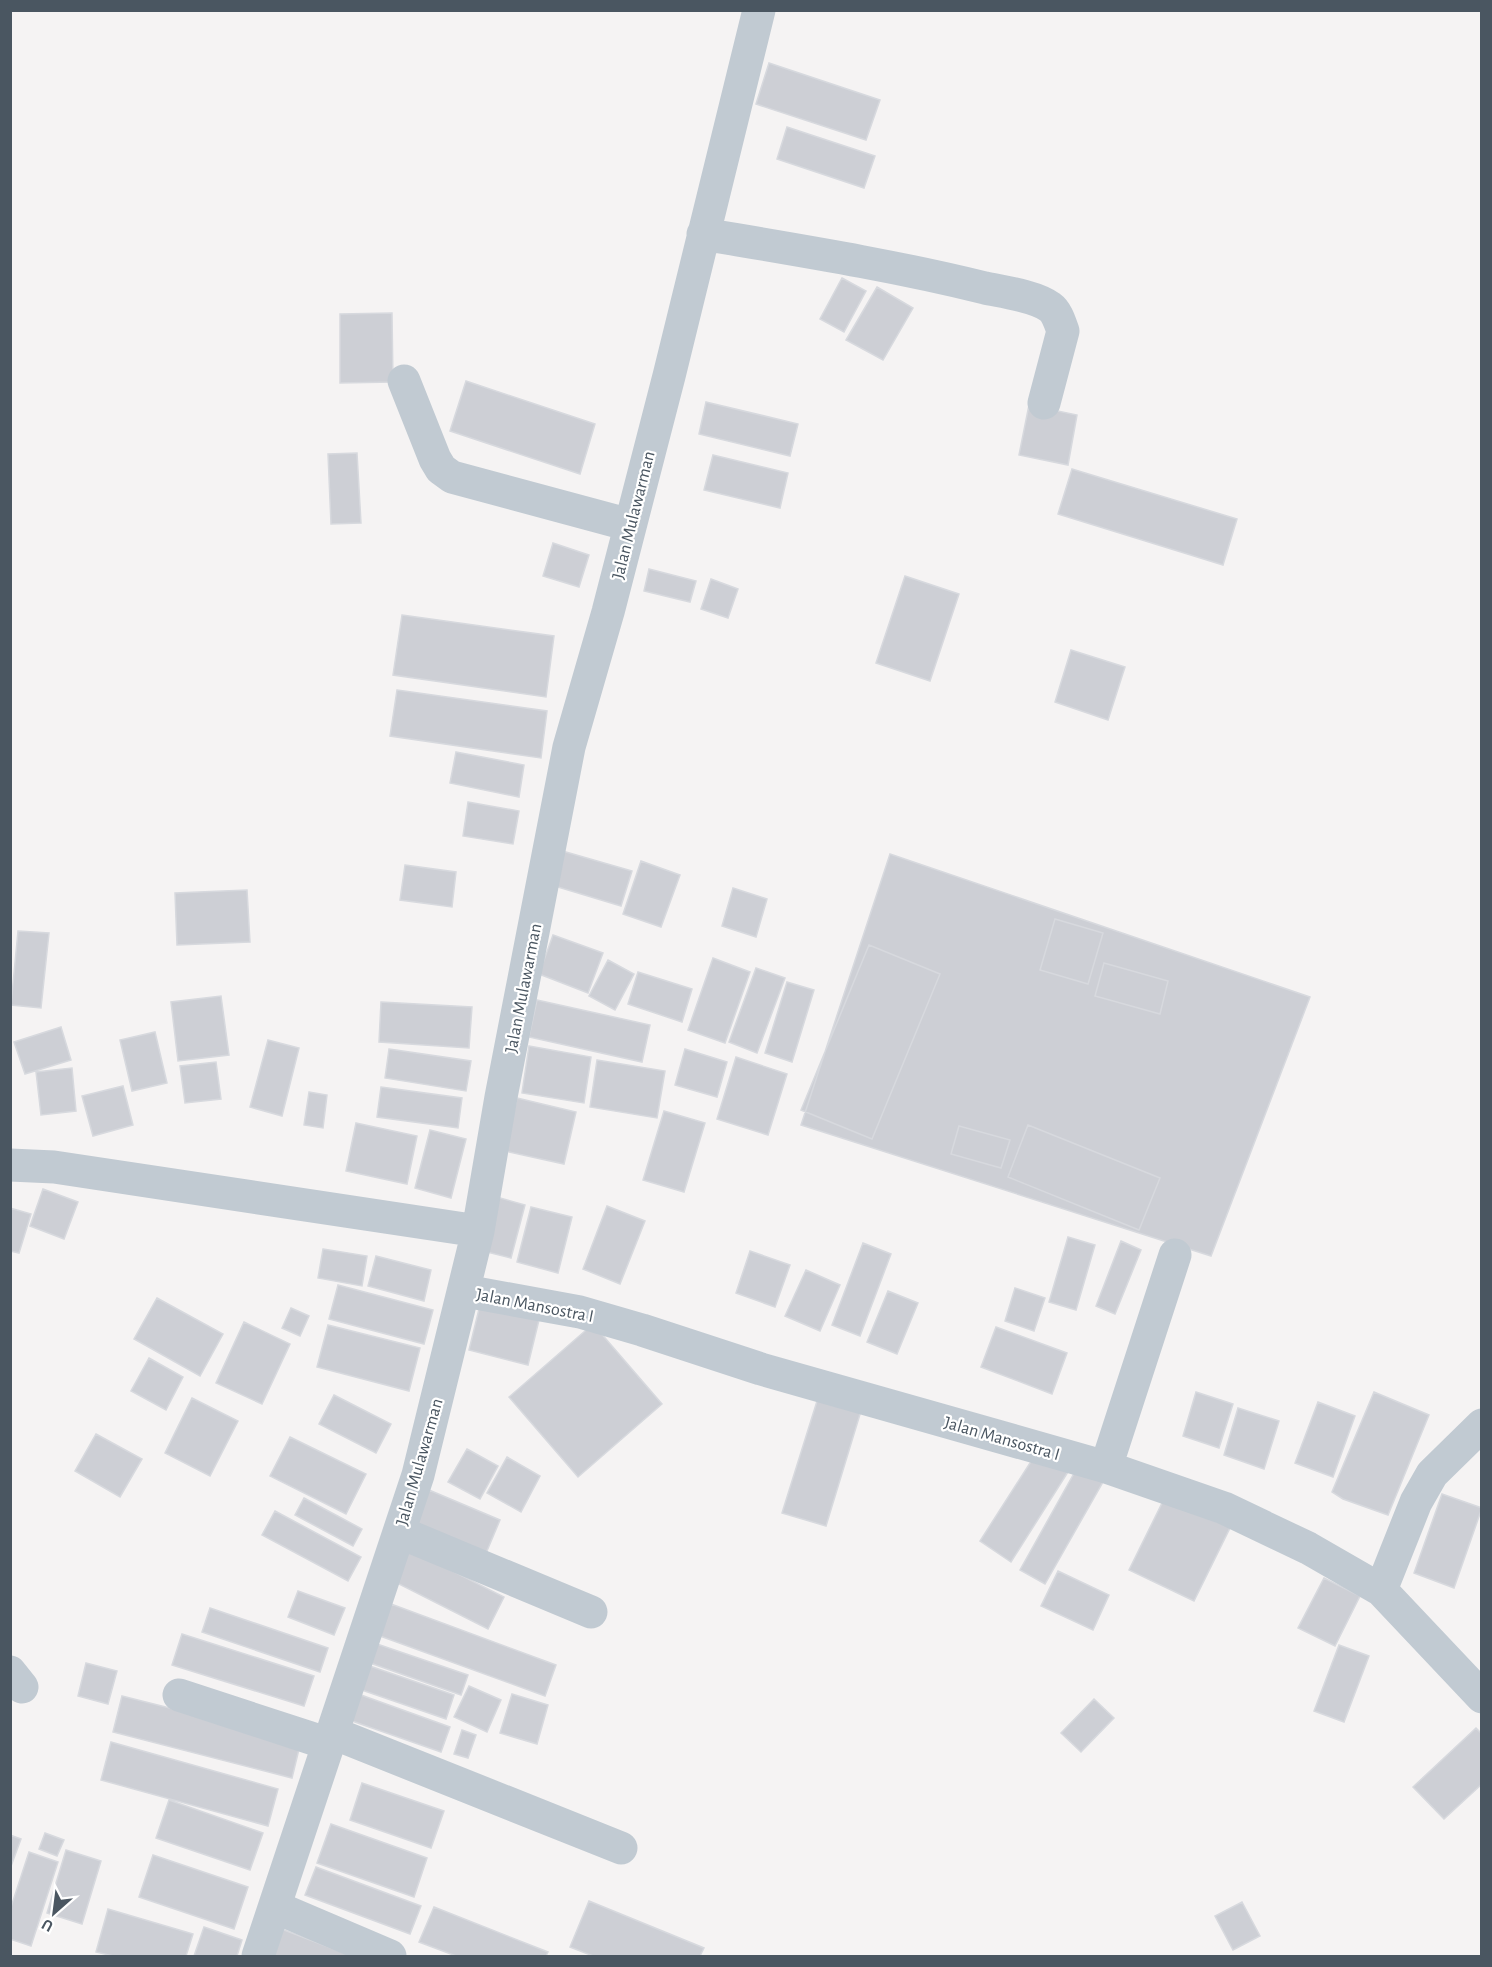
<svg xmlns="http://www.w3.org/2000/svg" width="1492" height="1967" font-family="'Alegreya Sans',sans-serif">
  <style>
    .building { fill: #cdcfd5; stroke: #d7d9de; stroke-width: 1.5 }
    .lines { fill: none; stroke-linecap: round; stroke-linejoin: round }
    .street { stroke: #c1cad2; stroke-width: 33 }
    .labels { text-anchor: middle; stroke-width: 4.5; stroke-linejoin: round; paint-order: stroke }
    .street-label { font-size: 18px; fill: #4a5661; stroke: #fff }
  </style>
  <rect width="100%" height="100%" fill="#f5f3f3"/>
  <path class="building" d="M 769,63 L 880,100 L 866,140 L 756,104 Z
    M 787,127 L 875,156 L 864,188 L 777,159 Z
    M 842,278 L 866,291 L 844,332 L 820,319 Z
    M 877,287 L 913,308 L 883,360 L 846,340 Z
    M 392,313 L 393,382 L 340,383 L 340,314 Z
    M 466,381 L 595,424 L 580,474 L 450,431 Z
    M 706,402 L 798,424 L 790,456 L 699,434 Z
    M 1029,405 L 1077,415 L 1068,465 L 1019,455 Z
    M 357,453 L 361,523 L 331,524 L 328,454 Z
    M 713,455 L 788,473 L 780,508 L 704,490 Z
    M 1072,469 L 1237,519 L 1223,565 L 1058,514 Z
    M 553,543 L 589,555 L 579,587 L 543,576 Z
    M 649,569 L 696,581 L 690,602 L 644,591 Z
    M 905,576 L 959,594 L 930,681 L 876,663 Z
    M 711,579 L 738,589 L 728,618 L 701,609 Z
    M 402,615 L 554,636 L 546,697 L 393,675 Z
    M 1071,650 L 1125,667 L 1108,720 L 1055,702 Z
    M 397,690 L 547,711 L 541,758 L 390,736 Z
    M 456,752 L 524,765 L 519,797 L 450,783 Z
    M 468,802 L 519,811 L 513,844 L 463,836 Z
    M 559,850 L 632,871 L 621,906 L 548,884 Z
    M 890,854 L 1310,997 L 1211,1256 L 801,1125 Z
    M 641,861 L 680,875 L 661,927 L 623,914 Z
    M 405,865 L 456,872 L 452,907 L 400,900 Z
    M 733,888 L 767,899 L 756,937 L 722,926 Z
    M 247,890 L 250,942 L 177,945 L 175,893 Z
    M 1055,919 L 1103,933 L 1088,984 L 1040,970 Z
    M 18,931 L 49,933 L 41,1008 L 11,1005 Z
    M 553,935 L 603,953 L 588,993 L 539,974 Z
    M 869,945 L 940,974 L 872,1139 L 801,1110 Z
    M 713,958 L 750,972 L 725,1043 L 688,1030 Z
    M 608,960 L 634,974 L 615,1010 L 589,996 Z
    M 1104,963 L 1168,981 L 1160,1014 L 1095,996 Z
    M 756,968 L 785,978 L 757,1053 L 729,1042 Z
    M 638,972 L 692,989 L 682,1022 L 628,1004 Z
    M 787,982 L 814,990 L 792,1062 L 765,1053 Z
    M 221,996 L 229,1055 L 178,1061 L 171,1002 Z
    M 537,1000 L 650,1025 L 642,1062 L 529,1037 Z
    M 381,1002 L 472,1007 L 469,1048 L 379,1042 Z
    M 61,1027 L 71,1060 L 25,1074 L 14,1042 Z
    M 155,1032 L 167,1083 L 132,1091 L 120,1040 Z
    M 268,1040 L 299,1048 L 282,1116 L 250,1107 Z
    M 529,1046 L 591,1057 L 584,1103 L 522,1093 Z
    M 389,1049 L 471,1061 L 466,1091 L 385,1078 Z
    M 685,1049 L 727,1062 L 717,1097 L 675,1085 Z
    M 736,1057 L 787,1074 L 768,1135 L 717,1119 Z
    M 597,1060 L 665,1071 L 657,1118 L 590,1107 Z
    M 216,1062 L 221,1099 L 185,1103 L 180,1066 Z
    M 72,1068 L 76,1111 L 41,1115 L 36,1072 Z
    M 123,1086 L 133,1125 L 93,1136 L 82,1096 Z
    M 381,1087 L 462,1098 L 458,1128 L 377,1117 Z
    M 309,1092 L 327,1095 L 323,1128 L 304,1125 Z
    M 517,1098 L 576,1112 L 564,1164 L 505,1151 Z
    M 664,1111 L 705,1123 L 684,1192 L 643,1180 Z
    M 356,1123 L 417,1136 L 407,1184 L 346,1171 Z
    M 1028,1125 L 1160,1178 L 1139,1230 L 1008,1177 Z
    M 959,1126 L 1010,1140 L 1001,1168 L 951,1154 Z
    M 430,1130 L 466,1139 L 451,1198 L 415,1188 Z
    M 43,1189 L 78,1202 L 64,1239 L 30,1226 Z
    M 493,1196 L 525,1205 L 511,1258 L 479,1250 Z
    M 607,1206 L 645,1221 L 620,1284 L 583,1269 Z
    M 531,1207 L 572,1217 L 558,1273 L 517,1262 Z
    M 10,1208 L 31,1214 L 19,1253 L 10,1251 Z
    M 1068,1237 L 1095,1245 L 1076,1310 L 1049,1302 Z
    M 1121,1241 L 1141,1250 L 1115,1314 L 1096,1306 Z
    M 863,1243 L 891,1254 L 860,1336 L 832,1325 Z
    M 323,1249 L 367,1256 L 362,1286 L 318,1278 Z
    M 750,1251 L 790,1265 L 775,1307 L 736,1293 Z
    M 376,1256 L 431,1270 L 424,1301 L 368,1286 Z
    M 806,1270 L 840,1285 L 820,1331 L 785,1316 Z
    M 338,1285 L 433,1310 L 424,1344 L 329,1319 Z
    M 1015,1288 L 1045,1298 L 1034,1331 L 1005,1321 Z
    M 888,1291 L 918,1303 L 897,1354 L 867,1342 Z
    M 157,1298 L 223,1334 L 200,1376 L 134,1339 Z
    M 480,1305 L 539,1320 L 528,1365 L 469,1350 Z
    M 291,1308 L 309,1316 L 300,1336 L 282,1328 Z
    M 244,1322 L 290,1344 L 262,1404 L 216,1383 Z
    M 593,1324 L 662,1404 L 578,1477 L 509,1397 Z
    M 328,1325 L 420,1348 L 409,1391 L 317,1367 Z
    M 996,1327 L 1067,1353 L 1052,1394 L 981,1367 Z
    M 149,1358 L 183,1377 L 166,1410 L 131,1391 Z
    M 1196,1392 L 1233,1404 L 1219,1448 L 1183,1436 Z
    M 1374,1392 L 1429,1415 L 1388,1515 L 1343,1499 L 1332,1492 Z
    M 334,1395 L 391,1424 L 376,1453 L 319,1424 Z
    M 192,1398 L 238,1421 L 210,1476 L 165,1453 Z
    M 818,1398 L 861,1411 L 826,1526 L 782,1513 Z
    M 1318,1402 L 1355,1416 L 1333,1477 L 1295,1463 Z
    M 1238,1408 L 1279,1421 L 1264,1469 L 1224,1455 Z
    M 96,1434 L 142,1459 L 120,1497 L 75,1471 Z
    M 290,1437 L 366,1474 L 346,1514 L 270,1476 Z
    M 467,1449 L 498,1466 L 480,1499 L 448,1482 Z
    M 1037,1452 L 1068,1472 L 1011,1562 L 980,1541 Z
    M 507,1457 L 540,1476 L 521,1512 L 487,1493 Z
    M 1077,1468 L 1103,1482 L 1045,1584 L 1020,1570 Z
    M 429,1490 L 500,1520 L 484,1558 L 413,1528 Z
    M 1167,1493 L 1232,1524 L 1194,1601 L 1129,1570 Z
    M 1442,1494 L 1482,1508 L 1454,1588 L 1414,1573 Z
    M 304,1498 L 362,1529 L 353,1546 L 295,1515 Z
    M 275,1511 L 361,1557 L 348,1581 L 262,1535 Z
    M 405,1547 L 504,1597 L 488,1629 L 389,1579 Z
    M 1058,1571 L 1109,1595 L 1093,1630 L 1041,1606 Z
    M 1324,1578 L 1360,1596 L 1335,1646 L 1298,1628 Z
    M 298,1591 L 345,1608 L 334,1635 L 288,1617 Z
    M 391,1604 L 556,1665 L 545,1696 L 380,1636 Z
    M 210,1608 L 328,1648 L 320,1672 L 202,1632 Z
    M 182,1634 L 314,1676 L 304,1706 L 172,1665 Z
    M 377,1644 L 468,1675 L 461,1695 L 370,1663 Z
    M 1339,1645 L 1369,1656 L 1344,1722 L 1314,1711 Z
    M 86,1663 L 117,1671 L 108,1704 L 78,1696 Z
    M 364,1664 L 454,1695 L 446,1719 L 356,1688 Z
    M 469,1686 L 501,1700 L 487,1732 L 454,1717 Z
    M 512,1694 L 548,1705 L 537,1744 L 500,1733 Z
    M 361,1695 L 450,1727 L 441,1752 L 352,1721 Z
    M 122,1696 L 301,1741 L 292,1778 L 113,1732 Z
    M 1094,1699 L 1114,1718 L 1081,1752 L 1061,1733 Z
    M 1476,1728 L 1482,1734 L 1482,1784 L 1444,1819 L 1413,1787 Z
    M 462,1730 L 476,1735 L 468,1758 L 454,1754 Z
    M 111,1742 L 278,1789 L 268,1826 L 101,1780 Z
    M 362,1783 L 444,1811 L 431,1848 L 350,1820 Z
    M 169,1800 L 263,1833 L 250,1870 L 156,1838 Z
    M 331,1824 L 427,1858 L 414,1897 L 317,1863 Z
    M 45,1833 L 64,1840 L 57,1856 L 39,1849 Z
    M 10,1835 L 21,1839 L 10,1869 Z
    M 66,1850 L 101,1861 L 82,1924 L 47,1913 Z
    M 29,1852 L 58,1862 L 31,1946 L 10,1939 L 10,1910 Z
    M 153,1855 L 248,1887 L 234,1929 L 139,1897 Z
    M 316,1867 L 421,1906 L 410,1934 L 305,1895 Z
    M 589,1901 L 704,1948 L 700,1956 L 593,1956 L 570,1947 Z
    M 1242,1902 L 1260,1936 L 1233,1950 L 1215,1916 Z
    M 434,1907 L 548,1952 L 546,1956 L 456,1956 L 419,1942 Z
    M 108,1909 L 193,1934 L 186,1956 L 113,1956 L 96,1952 Z
    M 204,1927 L 242,1940 L 237,1956 L 194,1956 Z
    M 279,1928 L 352,1956 L 269,1956 Z"/>
  <g class="lines">
    <path class="street" d="M 703,234 C 797,250 892,265 985,288 C 1004,292 1035,296 1050,307 C 1057,312 1060,323 1063,331 L 1044,403
      M 404,381 L 435,459 L 441,469 L 452,477 L 630,525
      M 10,1165 L 54,1167 L 478,1231
      M 465,1291 L 580,1312 L 642,1330 L 761,1369 L 1106,1467 L 1224,1508 L 1308,1548 L 1381,1590 L 1482,1697
      M 1106,1467 L 1175,1255
      M 399,1532 L 591,1612
      M 1381,1590 L 1416,1502 L 1432,1474 L 1482,1425
      M 10,1672 L 22,1687
      M 179,1695 L 329,1744
      M 333,1733 L 621,1848
      M 275,1907 L 390,1956
      M 258,1956 L 418,1475 L 478,1231 L 501,1097 L 569,747 L 608,612 L 669,376 L 759,10"/>
  </g>
  <g class="labels">
    <g class="street-label">
      <text transform="translate(633 515) rotate(-76)" y="6">Jalan Mulawarman</text>
      <text transform="translate(523 988) rotate(-79)" y="6">Jalan Mulawarman</text>
      <text transform="translate(535 1305) rotate(11)" y="6">Jalan Mansostra I</text>
      <text transform="translate(1002 1438) rotate(16)" y="6">Jalan Mansostra I</text>
      <text transform="translate(419 1462) rotate(-74)" y="6">Jalan Mulawarman</text>
    </g>
  </g>
  <rect width="1492" height="1967" fill="none" stroke="#4a5661" stroke-width="24"/>
  <g transform="translate(54 1913) rotate(208)" stroke="#ffffff" stroke-width="4.5" paint-order="stroke">
  <path d="M0-4.5L10 22L0 15L-10 22Z" fill="#4a5661"/>
  <text y="-9" font-size="16" font-weight="bold" text-anchor="middle" fill="#4a5661">U</text>
  </g>
</svg>
